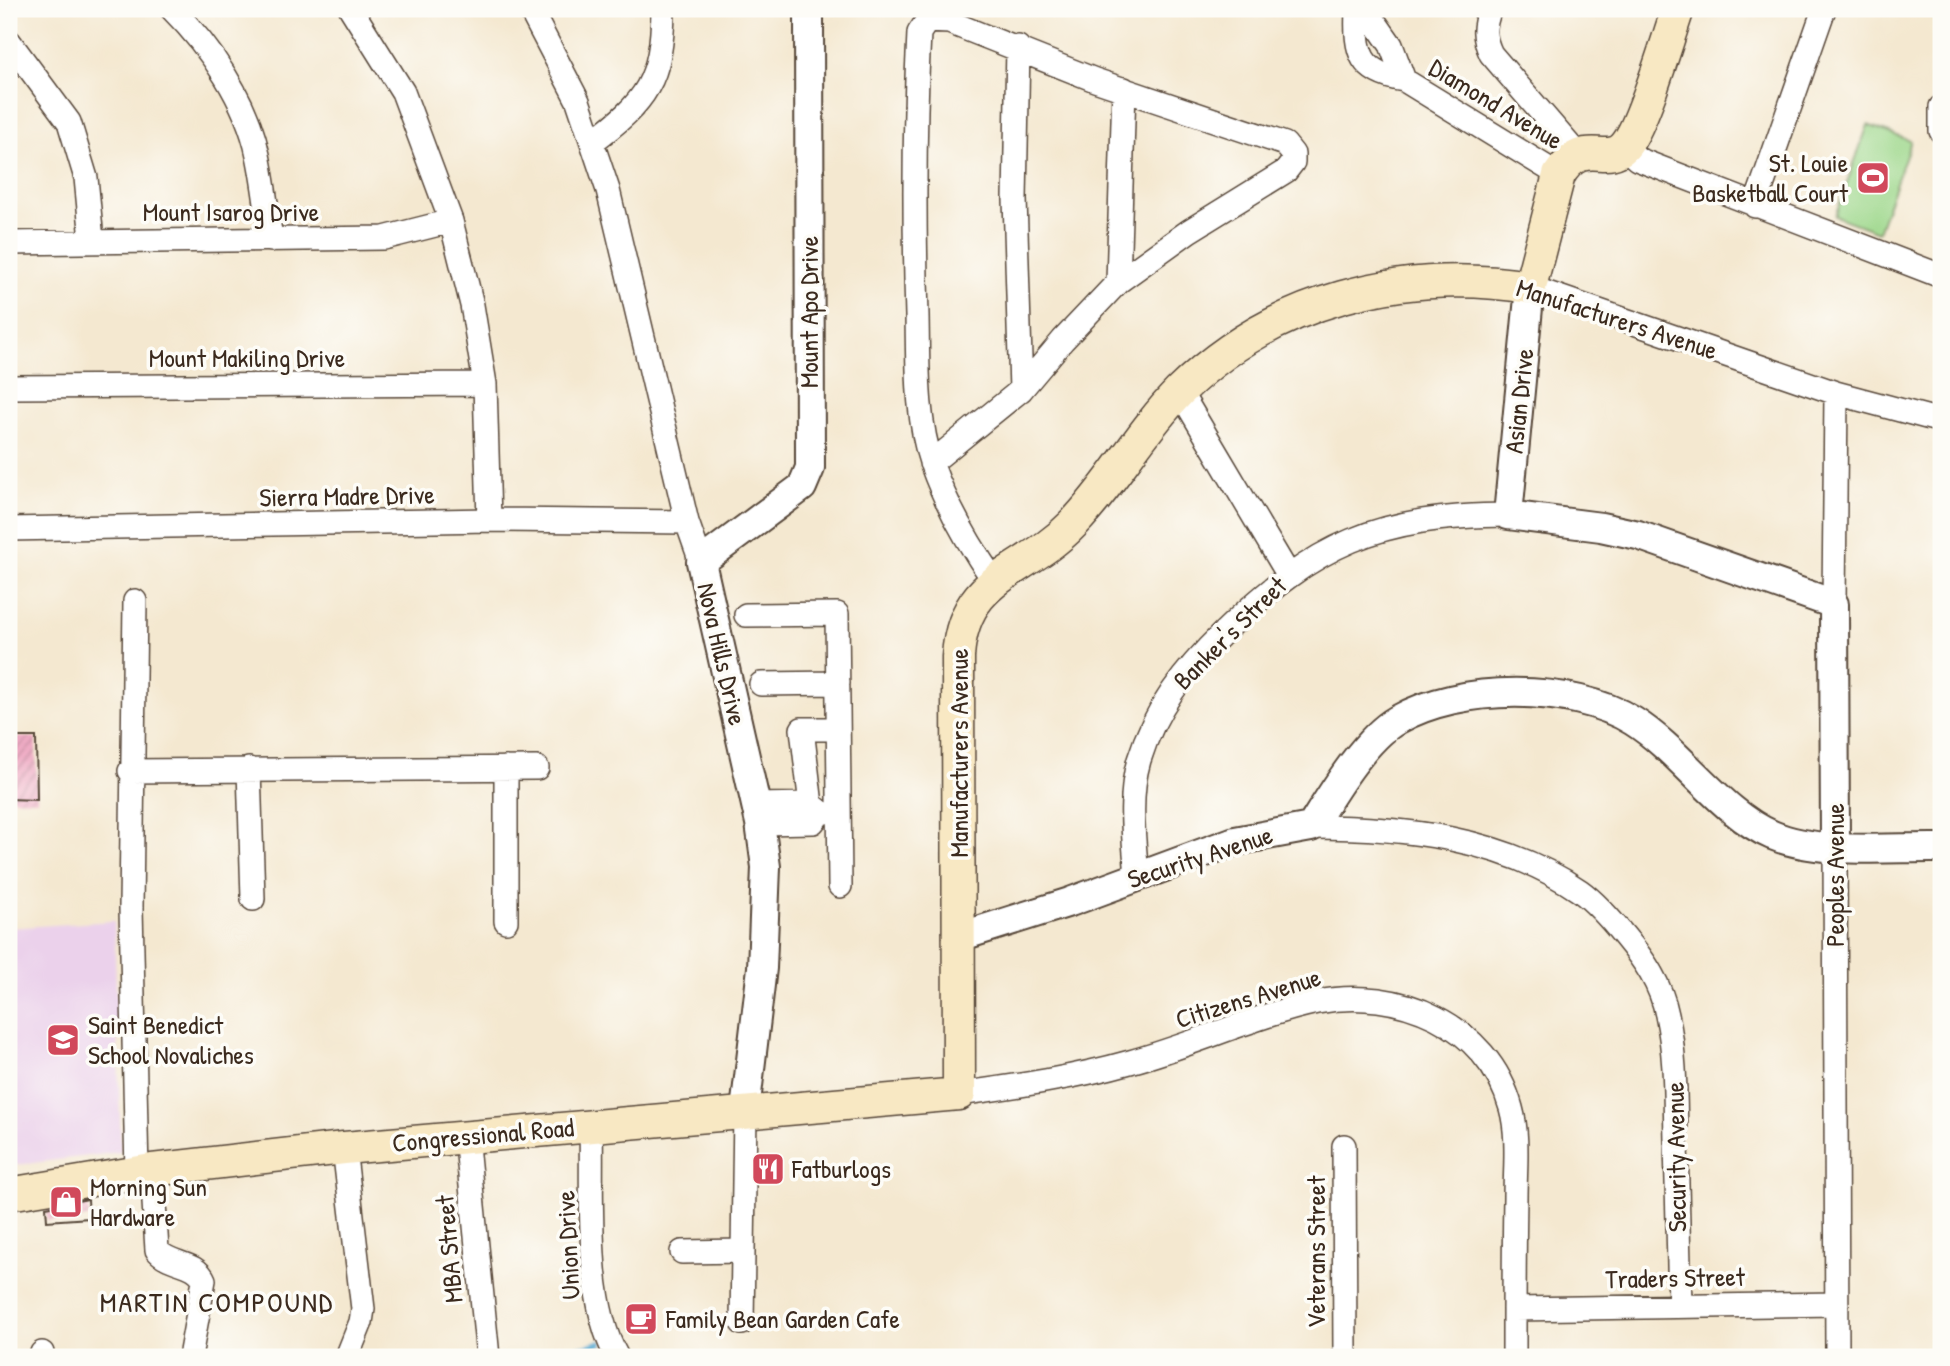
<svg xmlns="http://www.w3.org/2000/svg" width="1950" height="1366" font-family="'Patrick Hand',sans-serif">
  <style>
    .built { fill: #ebd1eb }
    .pitch { fill: #9cd78a; stroke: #6c8054; stroke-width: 2 }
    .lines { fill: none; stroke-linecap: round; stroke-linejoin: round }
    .stream { stroke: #55a9d1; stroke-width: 6 }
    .building { fill: url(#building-hatch) }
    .minor-casing { stroke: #574639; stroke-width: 26 }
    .tertiary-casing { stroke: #574639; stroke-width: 32 }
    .secondary-casing { stroke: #574639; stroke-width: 35 }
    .minor { stroke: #fff; stroke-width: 23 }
    .tertiary { stroke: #fff; stroke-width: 28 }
    .secondary { stroke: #f8e8c3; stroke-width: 32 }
    .labels { text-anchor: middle; stroke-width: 7; stroke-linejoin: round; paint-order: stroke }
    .street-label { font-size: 26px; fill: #3b2a1e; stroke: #fdfcf7 }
    .poi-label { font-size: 26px; fill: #3b2a1e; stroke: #fdfcf7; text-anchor: start }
    .neighbourhood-label { font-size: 28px; letter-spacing: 2px; fill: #3b2a1e; stroke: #fdfcf7 }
  </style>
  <defs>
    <pattern id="building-hatch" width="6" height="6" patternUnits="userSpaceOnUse" patternTransform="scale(1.75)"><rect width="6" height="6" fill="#eda1be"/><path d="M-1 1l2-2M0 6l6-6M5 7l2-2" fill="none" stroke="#c1839a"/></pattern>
  </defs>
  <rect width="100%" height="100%" fill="#fdfcf7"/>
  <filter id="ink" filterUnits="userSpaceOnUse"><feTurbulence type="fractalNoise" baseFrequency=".0143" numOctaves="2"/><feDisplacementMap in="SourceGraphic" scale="14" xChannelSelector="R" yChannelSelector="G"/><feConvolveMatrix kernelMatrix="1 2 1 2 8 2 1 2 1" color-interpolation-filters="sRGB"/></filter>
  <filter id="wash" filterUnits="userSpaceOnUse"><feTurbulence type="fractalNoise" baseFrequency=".00686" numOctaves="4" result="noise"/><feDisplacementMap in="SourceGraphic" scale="28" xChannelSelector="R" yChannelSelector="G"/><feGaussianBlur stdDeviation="1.57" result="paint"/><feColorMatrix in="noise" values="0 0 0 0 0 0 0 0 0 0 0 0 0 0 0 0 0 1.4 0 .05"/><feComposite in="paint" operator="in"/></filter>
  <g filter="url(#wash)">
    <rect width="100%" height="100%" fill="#f4e8d0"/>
    <path class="built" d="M 114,921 L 121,1152 L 9,1166 L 9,928 Z"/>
    <path class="pitch" d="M 1868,125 L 1911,141 L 1878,232 L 1835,216 Z"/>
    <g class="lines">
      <path class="stream" d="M 562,1357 L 573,1350 L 600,1343"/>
    </g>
    <g id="blocks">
      <path class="building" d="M 9,737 L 36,737 L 37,800 L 9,799 Z
        M 88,1199 L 89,1218 L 47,1221 L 46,1207 Z"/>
    </g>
  </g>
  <g filter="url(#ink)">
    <use href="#blocks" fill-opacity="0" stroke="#574639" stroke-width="2"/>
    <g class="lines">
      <defs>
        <path id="minor" d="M 172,9 C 210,47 247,101 258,155 C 264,183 267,212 271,240
          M 351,9 L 403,92 L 451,221 L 472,305 L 485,384 L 489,520
          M 530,9 L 578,101 L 608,190 L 687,522 L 701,562
          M 1356,9 L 1377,25 L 1391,45 L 1404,80
          M 1490,9 C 1483,27 1483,37 1491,54 L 1577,154
          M 1357,11 C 1355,53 1360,73 1404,80 L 1559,175
          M 9,41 L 69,122 L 86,178 L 92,240
          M 1018,47 L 1015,199 L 1021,390
          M 1941,107 L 1941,131
          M 592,142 C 647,101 662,80 663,9
          M 1624,147 L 1637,159 L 1941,276
          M 1755,206 L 1824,9
          M 9,243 L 384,238 L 451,221
          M 1118,282 L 1124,89
          M 1530,287 L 1836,393 L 1941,421
          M 9,387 L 485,384
          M 1180,392 L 1288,574
          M 931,463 L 1021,390 L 1063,340 L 1118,282 L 1189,231 L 1286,171 L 1293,162 L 1293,154 L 1285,144 L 1095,80 L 949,22 L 927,21 L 919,33 C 914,127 914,222 917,316 C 918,364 916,418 932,465 C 947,507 969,545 995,582
          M 9,529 L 489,520 L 687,522
          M 135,601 L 131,908 L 137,1172
          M 1834,604 L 1836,393
          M 746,615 L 837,614 L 840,886
          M 761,684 L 838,683
          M 249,769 L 253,899
          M 130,771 L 537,768
          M 756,805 L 811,804 L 822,813
          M 813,822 L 802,729 L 838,729
          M 760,823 L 813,822 L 820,813
          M 1311,827 C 1403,827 1501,837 1580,891 C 1597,903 1612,921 1625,937 C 1644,960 1661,984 1667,1015 C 1676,1056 1675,1099 1676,1142 C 1677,1197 1679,1251 1680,1306
          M 1835,846 L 1837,1357
          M 1137,876 C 1134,839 1128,797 1139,760 C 1155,708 1185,670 1223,633 C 1316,543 1377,516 1508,515
          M 506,921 L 506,768
          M 959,1094 C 1016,1086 1074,1078 1130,1062 C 1193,1045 1253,1016 1317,1002 C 1398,986 1488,1024 1511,1108 C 1519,1136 1515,1170 1515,1198 C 1514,1251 1514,1304 1514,1357
          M 591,1125 C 593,1193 584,1299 617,1357
          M 466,1135 L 488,1357
          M 1344,1146 L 1345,1357
          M 344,1148 L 363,1309 L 361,1322 L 347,1357
          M 152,1170 L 157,1250 C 169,1265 196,1261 204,1280 L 190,1357
          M 682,1252 L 743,1251
          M 1514,1309 L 1837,1304
          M 742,1323 L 745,1111
          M 42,1357 L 42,1353"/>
        <path id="tertiary" d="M 1530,287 L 1508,515 L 1601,527 L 1638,535 L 1834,604 L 1835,846
          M 959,937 L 1070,902 L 1235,841 L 1311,827 C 1331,795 1364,739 1397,720 C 1459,684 1572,683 1633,721 C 1681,751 1722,814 1772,835 C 1819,855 1890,847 1941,848
          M 745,1111 L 762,968 L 766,867 L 760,823 L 701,562 L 802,487 L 810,468 L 809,9"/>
        <path id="secondary" d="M 9,1194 L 152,1170 L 344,1148 L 959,1094 L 958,657 C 963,574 1024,575 1073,524 C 1112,484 1139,433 1179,392 C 1273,299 1403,267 1530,287 L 1559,175 C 1583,136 1605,166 1624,147 C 1642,129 1668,37 1678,9"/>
      </defs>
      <use href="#minor" class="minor-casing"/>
      <use href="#tertiary" class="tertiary-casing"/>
      <use href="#secondary" class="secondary-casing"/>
      <use href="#minor" class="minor"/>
      <use href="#tertiary" class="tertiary"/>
      <use href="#secondary" class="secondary"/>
    </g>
  </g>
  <defs>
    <symbol id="stadium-square" viewBox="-11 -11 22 22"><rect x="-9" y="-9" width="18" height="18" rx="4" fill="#d1495b" stroke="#fdfcf7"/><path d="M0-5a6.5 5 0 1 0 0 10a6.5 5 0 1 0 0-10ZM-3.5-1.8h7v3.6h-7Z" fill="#fff"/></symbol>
    <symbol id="school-square" viewBox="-11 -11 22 22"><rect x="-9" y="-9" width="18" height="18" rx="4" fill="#d1495b" stroke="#fdfcf7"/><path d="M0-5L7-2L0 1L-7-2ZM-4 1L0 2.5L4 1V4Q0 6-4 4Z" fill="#fff"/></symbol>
    <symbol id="restaurant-square" viewBox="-11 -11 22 22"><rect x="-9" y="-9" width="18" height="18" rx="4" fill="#d1495b" stroke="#fdfcf7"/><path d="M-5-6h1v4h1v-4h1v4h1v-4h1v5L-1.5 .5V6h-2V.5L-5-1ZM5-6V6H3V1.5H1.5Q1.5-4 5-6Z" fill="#fff"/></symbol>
    <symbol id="shop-square" viewBox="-11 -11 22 22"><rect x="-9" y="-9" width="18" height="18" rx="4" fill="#d1495b" stroke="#fdfcf7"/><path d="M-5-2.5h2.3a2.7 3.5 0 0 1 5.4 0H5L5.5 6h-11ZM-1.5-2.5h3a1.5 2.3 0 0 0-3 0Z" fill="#fff"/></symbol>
    <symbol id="cafe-square" viewBox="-11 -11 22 22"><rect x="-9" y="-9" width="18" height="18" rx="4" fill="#d1495b" stroke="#fdfcf7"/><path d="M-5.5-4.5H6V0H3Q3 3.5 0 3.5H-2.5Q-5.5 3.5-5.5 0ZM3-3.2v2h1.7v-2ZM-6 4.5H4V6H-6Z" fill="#fff"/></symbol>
  </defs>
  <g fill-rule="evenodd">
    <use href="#stadium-square" x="1854" y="159" width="38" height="38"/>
    <use href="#school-square" x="44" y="1021" width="38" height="38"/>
    <use href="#restaurant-square" x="749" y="1150" width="38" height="38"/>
    <use href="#shop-square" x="47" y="1183" width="38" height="38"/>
    <use href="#cafe-square" x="622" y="1300" width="38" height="38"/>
  </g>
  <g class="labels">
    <g class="street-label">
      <text transform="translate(1496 104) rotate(31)" y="9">Diamond Avenue</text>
      <text x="231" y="221">Mount Isarog Drive</text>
      <text transform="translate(809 312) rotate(-90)" y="9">Mount Apo Drive</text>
      <text transform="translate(1617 319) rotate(18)" y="9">Manufacturers Avenue</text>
      <text x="247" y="367">Mount Makiling Drive</text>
      <text transform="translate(1519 401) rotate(-84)" y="9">Asian Drive</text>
      <text transform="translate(347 496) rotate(-1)" y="9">Sierra Madre Drive</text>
      <text transform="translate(1230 633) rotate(-45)" y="9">Banker's Street</text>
      <text transform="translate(722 654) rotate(77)" y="9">Nova Hills Drive</text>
      <text transform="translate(959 753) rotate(-90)" y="9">Manufacturers Avenue</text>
      <text transform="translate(1200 857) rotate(-18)" y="9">Security Avenue</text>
      <text transform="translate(1835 875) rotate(-90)" y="9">Peoples Avenue</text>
      <text transform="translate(1248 998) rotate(-17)" y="9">Citizens Avenue</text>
      <text transform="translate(483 1135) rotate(-5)" y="9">Congressional Road</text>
      <text transform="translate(1676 1157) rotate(-91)" y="9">Security Avenue</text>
      <text transform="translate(568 1245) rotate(-93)" y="9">Union Drive</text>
      <text transform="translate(449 1249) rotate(-95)" y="9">MBA Street</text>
      <text transform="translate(1316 1252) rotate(-90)" y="9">Veterans Street</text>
      <text transform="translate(1675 1278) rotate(-1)" y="9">Traders Street</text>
    </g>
    <g class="poi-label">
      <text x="1848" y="172" text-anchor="end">St. Louie<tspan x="1848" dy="30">Basketball Court</tspan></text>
      <text x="88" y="1034">Saint Benedict<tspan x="88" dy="30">School Novaliches</tspan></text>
      <text x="792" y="1178">Fatburlogs</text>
      <text x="90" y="1196">Morning Sun<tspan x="90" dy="30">Hardware</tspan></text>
      <text x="666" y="1328">Family Bean Garden Cafe</text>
    </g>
    <g class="neighbourhood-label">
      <text x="217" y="1312">MARTIN COMPOUND</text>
    </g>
  </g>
  <rect width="1950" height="1366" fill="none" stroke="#fdfcf7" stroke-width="35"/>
</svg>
